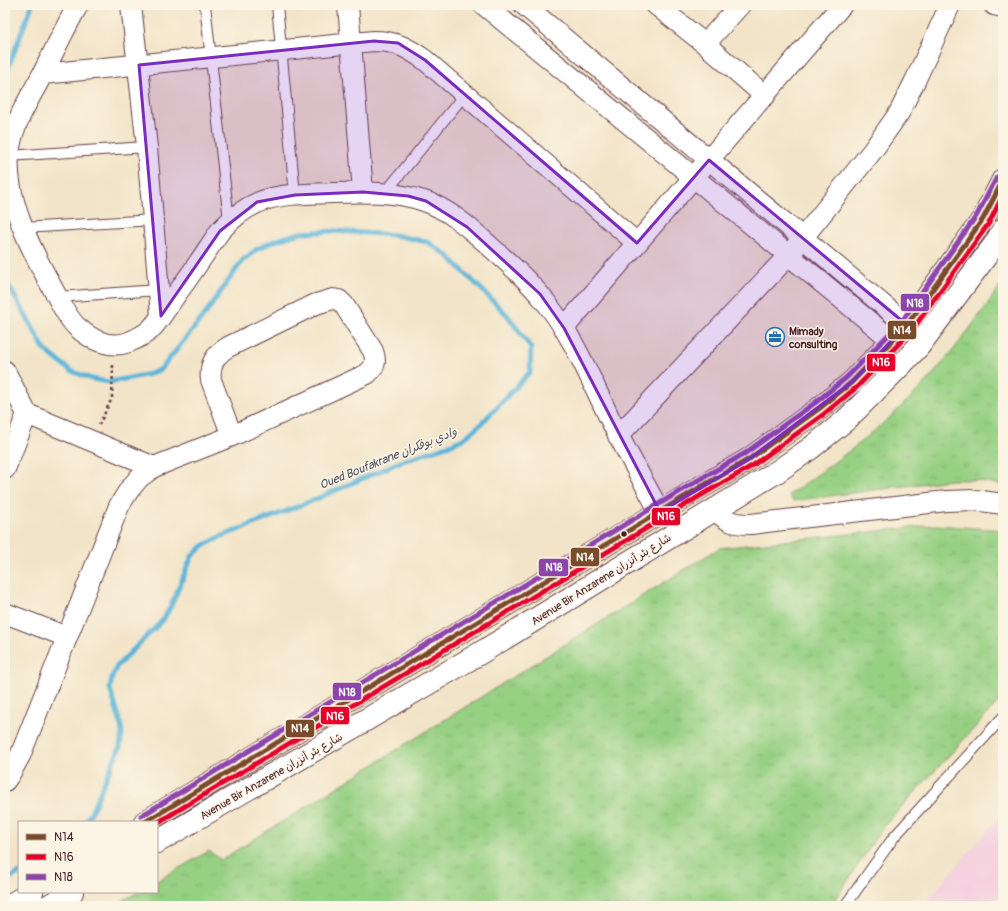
<svg xmlns="http://www.w3.org/2000/svg" width="1008" height="911" font-family="Pangolin,'Playpen Sans Arabic',sans-serif">
  <style>
    .built { fill: #f4cfde }
    .grass { fill: url(#grass-tufts); stroke: #707857 }
    .lines { fill: none; stroke-linecap: round; stroke-linejoin: round }
    .stream { stroke: #5bb5d9; stroke-width: 5 }
    .service-casing { stroke: #633d43; stroke-width: 12 }
    .minor-casing { stroke: #633d43; stroke-width: 22 }
    .primary-casing { stroke: #633d43; stroke-width: 24 }
    .path { stroke: #633d43; stroke-width: 2.5; stroke-dasharray: 3 3; stroke-linecap: butt }
    .service { stroke: #fff; stroke-width: 10 }
    .minor { stroke: #fff; stroke-width: 20 }
    .primary { stroke: #fff; stroke-width: 22 }
    .bus-1-casing { stroke: #fcf5e5; stroke-width: 8 }
    .bus-2-casing { stroke: #fcf5e5; stroke-width: 8 }
    .bus-3-casing { stroke: #fcf5e5; stroke-width: 8 }
    .bus-1 { stroke: #7a4b2a; stroke-width: 5 }
    .bus-2 { stroke: #e4002b; stroke-width: 5 }
    .bus-3 { stroke: #8e44ad; stroke-width: 5 }
    .marked { fill: #7b2cbf; fill-opacity: 0.2; stroke: #7b2cbf; stroke-width: 3; stroke-linejoin: round }
    .bus-dot { fill: #4a1f2b; stroke: #fcf5e5; stroke-width: 1.5 }
    .labels { text-anchor: middle; stroke-width: 3; stroke-linejoin: round; paint-order: stroke }
    .poi-label { font-size: 11px; font-weight: bold; fill: #4a1f2b; stroke: #fcf5e5; text-anchor: start }
    .street-label { font-size: 11px; fill: #4a1f2b; stroke: #fcf5e5 }
    .water-label { font-size: 12px; font-style: italic; fill: #505468; stroke: #fcf5e5 }
    .line-badge { stroke: #fcf5e5; stroke-width: 1.5 }
    .badge-label { font-size: 11px; text-anchor: middle; font-weight: bold; fill: #fff }
  </style>
  <defs>
    <pattern id="grass-tufts" width="24" height="20" patternUnits="userSpaceOnUse"><rect width="24" height="20" fill="#97d083"/><path d="M3 7l-1-3M5 7V3M7 7l1-3M15 17l-1-3M17 17v-4M19 17l1-3" fill="none" stroke="#84b271"/></pattern>
  </defs>
  <rect width="100%" height="100%" fill="#fcf5e5"/>
  <filter id="ink" filterUnits="userSpaceOnUse"><feTurbulence type="fractalNoise" baseFrequency=".025" numOctaves="2"/><feDisplacementMap in="SourceGraphic" scale="8" xChannelSelector="R" yChannelSelector="G"/><feConvolveMatrix kernelMatrix="1 2 1 2 8 2 1 2 1" color-interpolation-filters="sRGB"/></filter>
  <filter id="wash" filterUnits="userSpaceOnUse"><feTurbulence type="fractalNoise" baseFrequency=".012" numOctaves="4" result="noise"/><feDisplacementMap in="SourceGraphic" scale="16" xChannelSelector="R" yChannelSelector="G"/><feGaussianBlur stdDeviation="0.9" result="paint"/><feColorMatrix in="noise" values="0 0 0 0 0 0 0 0 0 0 0 0 0 0 0 0 0 1.4 0 .05"/><feComposite in="paint" operator="in"/></filter>
  <g filter="url(#wash)">
    <rect width="100%" height="100%" fill="#f2e4c8"/>
    <path class="built" d="M 1003,812 L 1003,906 L 923,906 Z"/>
    <path class="grass" d="M 1003,282 L 1003,485 L 974,480 L 950,480 L 793,501 L 789,495 C 828,467 868,439 903,405 C 942,369 973,325 1003,282 Z
      M 935,525 L 1003,530 L 1003,697 L 883,827 L 831,906 L 114,906 L 138,892 L 157,892 L 157,881 L 209,851 L 221,860 L 719,548 Z"/>
    <g class="lines">
      <path class="stream" d="M 5,76 L 32,5
        M 5,279 L 45,350 L 71,371 L 92,379 L 109,382 L 150,374 L 161,369 L 206,313 L 242,261 L 257,249 L 274,241 L 300,233 L 335,231 L 395,235 L 427,242 L 447,255 L 508,316 L 531,348 L 530,372 L 480,425 L 463,439 L 447,446 L 402,461 L 314,500 L 220,537 L 203,546 L 192,556 L 171,606 L 163,620 L 117,666 L 112,677 L 110,689 L 121,724 L 122,734 L 120,747 L 90,815 L 85,822
        M 5,881 L 19,873"/>
    </g>
  </g>
  <g filter="url(#ink)">
    <g class="lines">
      <defs>
        <path id="service" d="M 205,5 L 229,221
          M 277,5 L 295,195
          M 8,156 L 147,147
          M 385,193 L 465,94
          M 23,228 L 153,220
          M 57,297 L 159,290
          M 845,906 L 894,837 L 1003,717"/>
        <path id="minor" d="M 78,5 C 65,28 54,51 42,75 C 29,100 11,126 9,155 C 5,201 33,253 54,291 C 61,303 67,318 77,327 C 91,340 110,349 129,342 C 136,339 144,335 150,330 C 160,320 167,307 175,296 C 191,275 205,253 220,231 C 256,192 283,195 332,193 C 364,192 394,191 424,201 C 446,208 466,225 483,240 C 502,257 522,274 539,294 C 570,329 589,375 609,417 C 625,449 643,481 660,512
          M 131,5 L 147,147 L 161,316
          M 348,5 L 363,192
          M 484,5 L 893,341
          M 524,5 L 907,325
          M 656,5 L 705,44 L 765,96
          M 994,5 L 1003,7
          M 705,44 L 740,5
          M 43,74 L 374,41 C 396,41 408,48 425,60 L 637,243
          M 564,328 L 842,5
          M 5,371 L 27,414 L 154,467
          M 618,436 L 789,255 L 873,150 L 899,113 L 915,81 L 950,5
          M 5,469 L 27,414
          M 714,509 C 727,522 732,524 751,524 L 946,501 L 974,500 L 1003,504
          M 5,613 L 67,637
          M 5,781 L 10,774 L 20,756 L 119,506 L 129,490 L 139,478 L 154,467 L 232,436 L 367,374 C 375,367 377,362 373,351 L 344,305 L 339,300 L 333,299 L 316,304 L 228,347 C 215,355 209,364 211,380 L 232,436"/>
        <path id="primary" d="M 145,822 L 660,512 L 701,487 L 748,460 L 820,408 L 852,382 L 907,325 L 983,219 L 1003,180
          M 157,842 L 477,655 L 778,471 L 811,448 L 846,420 L 900,366 L 919,346 L 995,244 L 1003,230
          M 9,906 L 32,892
          M 48,906 L 72,892"/>
      </defs>
      <use href="#service" class="service-casing"/>
      <use href="#minor" class="minor-casing"/>
      <use href="#primary" class="primary-casing"/>
      <path class="path" d="M 99,425 L 112,398 L 113,363"/>
      <use href="#service" class="service"/>
      <use href="#minor" class="minor"/>
      <use href="#primary" class="primary"/>
      <defs>
        <path id="bus-1" d="M 145,822 L 701,487 L 748,460 L 820,408 L 852,382 L 907,325 L 983,219 L 1003,180"/>
        <path id="bus-2" d="M 157,823 L 705,493 L 752,466 L 824,414 L 857,387 L 913,329 L 989,223 L 1003,195"/>
        <path id="bus-3" d="M 141,816 L 697,481 L 744,454 L 816,402 L 847,377 L 902,321 L 977,215 L 997,177"/>
      </defs>
      <use href="#bus-1" class="bus-1-casing"/>
      <use href="#bus-2" class="bus-2-casing"/>
      <use href="#bus-3" class="bus-3-casing"/>
      <use href="#bus-1" class="bus-1"/>
      <use href="#bus-2" class="bus-2"/>
      <use href="#bus-3" class="bus-3"/>
    </g>
  </g>
  <path class="marked" d="M 374,41 L 398,43 L 425,60 L 637,243 L 709,160 L 907,325 L 852,382 L 748,460 L 660,512 L 564,328 L 540,294 L 467,227 L 426,201 L 408,196 L 363,192 L 295,195 L 257,202 L 220,231 L 161,316 L 139,65 Z"/>
  <defs>
    <symbol id="office-ring" viewBox="-11 -11 22 22"><circle r="9.5" fill="#fcf5e5" stroke="#1f6fb2" stroke-width="1.5"/><path d="M-6-3h4V-5.5h4V-3h4V5H-6ZM-1-4.5V-3h2v-1.5ZM-6 0V1H6V0Z" fill="#1f6fb2"/></symbol>
  </defs>
  <g fill-rule="evenodd">
    <use href="#office-ring" x="764" y="326" width="22" height="22"/>
  </g>
  <circle class="bus-dot" cx="624" cy="534" r="3.5"/>
  <g class="labels">
    <g class="poi-label">
      <text x="789" y="335">Mimady<tspan x="789" dy="13">consulting</tspan></text>
    </g>
    <g class="street-label">
      <text transform="translate(601 579) rotate(-32)" y="4">Avenue Bir Anzarene شارع بئر أنزران</text>
      <text transform="translate(271 776) rotate(-30)" y="4">Avenue Bir Anzarene شارع بئر أنزران</text>
    </g>
    <g class="water-label">
      <text transform="translate(388 458) rotate(-22)" y="4">Oued Boufakrane وادي بوفكران</text>
    </g>
  </g>
  <g class="line-badge">
    <rect x="900" y="293" width="30" height="19" rx="4" fill="#8e44ad"/>
    <rect x="887" y="320" width="30" height="20" rx="4" fill="#7a4b2a"/>
    <rect x="866" y="353" width="30" height="19" rx="4" fill="#e4002b"/>
    <rect x="651" y="507" width="30" height="19" rx="4" fill="#e4002b"/>
    <rect x="570" y="547" width="30" height="20" rx="4" fill="#7a4b2a"/>
    <rect x="538" y="558" width="31" height="19" rx="4" fill="#8e44ad"/>
    <rect x="332" y="682" width="30" height="19" rx="4" fill="#8e44ad"/>
    <rect x="320" y="706" width="30" height="19" rx="4" fill="#e4002b"/>
    <rect x="285" y="719" width="30" height="19" rx="4" fill="#7a4b2a"/>
  </g>
  <g class="badge-label">
    <text x="915" y="307">N18</text>
    <text x="902" y="334">N14</text>
    <text x="881" y="366">N16</text>
    <text x="666" y="520">N16</text>
    <text x="585" y="561">N14</text>
    <text x="554" y="571">N18</text>
    <text x="347" y="696">N18</text>
    <text x="335" y="720">N16</text>
    <text x="300" y="732">N14</text>
  </g>
  <rect width="1008" height="911" fill="none" stroke="#fcf5e5" stroke-width="20"/>
  <rect x="18" y="821" width="140" height="72" fill="#fcf5e5" stroke="#b59f9b"/>
  <rect x="26" y="834" width="20" height="6" fill="#7a4b2a" stroke="#b59f9b"/>
  <text x="54" y="841" font-size="12" fill="#4a1f2b">N14</text>
  <rect x="26" y="854" width="20" height="6" fill="#e4002b" stroke="#b59f9b"/>
  <text x="54" y="861" font-size="12" fill="#4a1f2b">N16</text>
  <rect x="26" y="874" width="20" height="6" fill="#8e44ad" stroke="#b59f9b"/>
  <text x="54" y="881" font-size="12" fill="#4a1f2b">N18</text>
</svg>
